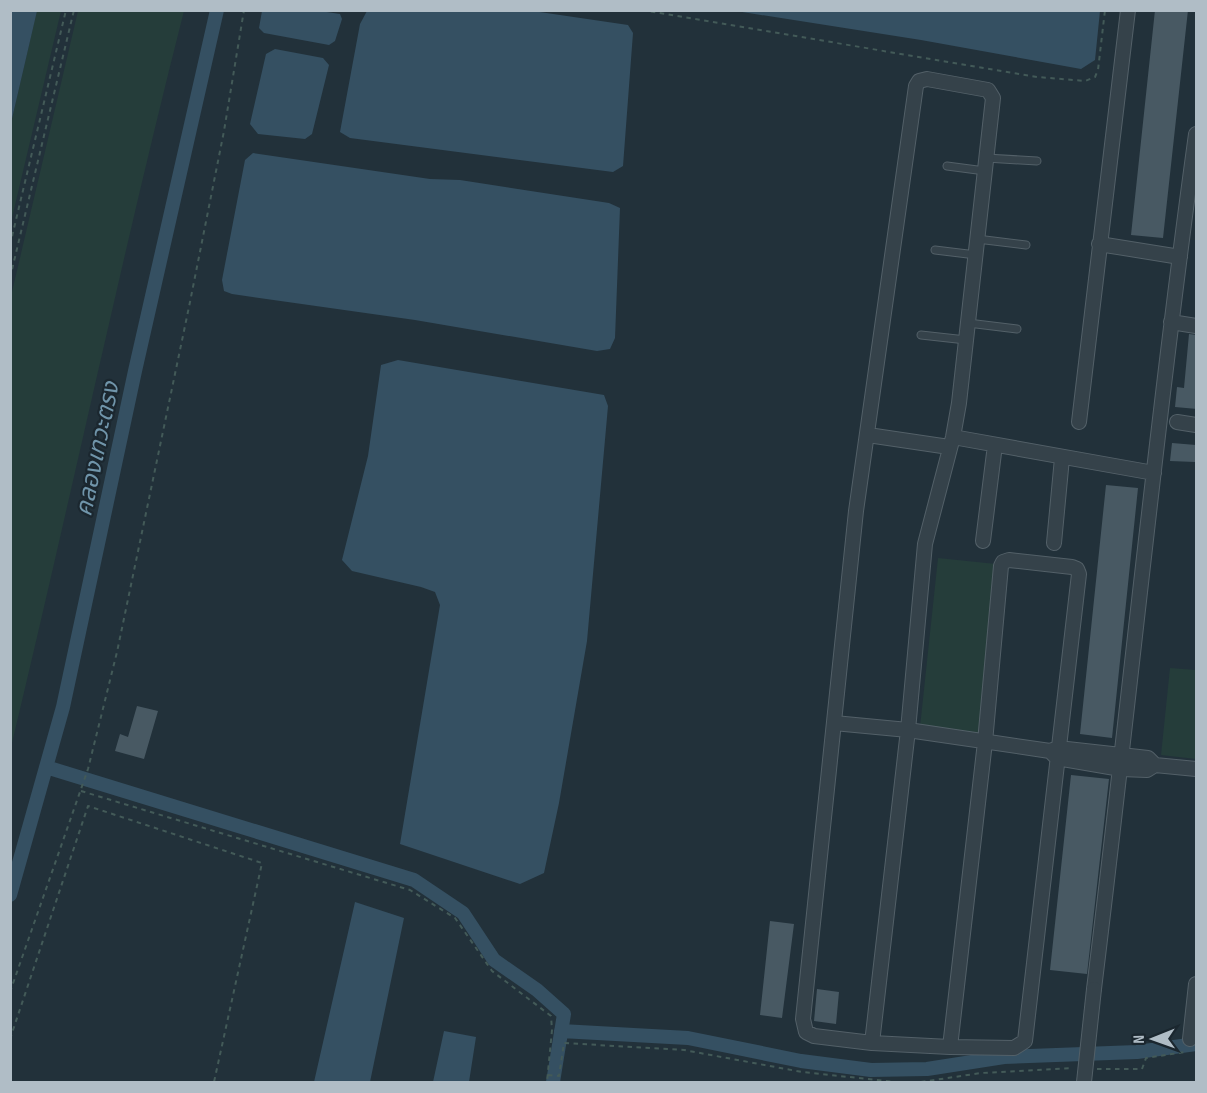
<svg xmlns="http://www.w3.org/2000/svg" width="1207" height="1093" font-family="'Sofia Sans Condensed','Noto Sans Thai',sans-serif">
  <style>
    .green { fill: #253d3a }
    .water { fill: #355062 }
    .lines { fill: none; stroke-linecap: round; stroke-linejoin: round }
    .canal { stroke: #355062; stroke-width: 14 }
    .building { fill: #485963 }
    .lane-casing { stroke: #536068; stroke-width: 9 }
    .street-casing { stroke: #536068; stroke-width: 16 }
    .path { stroke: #435a58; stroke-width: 2; stroke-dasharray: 4.5 4.5; stroke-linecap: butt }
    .lane { stroke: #35424a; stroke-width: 7 }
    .street { stroke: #35424a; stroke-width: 14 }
    .street-bridge-casing { stroke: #536068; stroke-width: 16; stroke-linecap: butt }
    .street-bridge { stroke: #35424a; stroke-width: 14 }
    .labels { text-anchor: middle; stroke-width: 4.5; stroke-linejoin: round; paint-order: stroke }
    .water-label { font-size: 24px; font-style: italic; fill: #7095aa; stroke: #1b272f }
  </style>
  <rect width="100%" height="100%" fill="#22313a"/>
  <path class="green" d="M 37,10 L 61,11 L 11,222 L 11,123 Z
    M 78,11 L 184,11 C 122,255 70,502 11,747 L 11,296 Z
    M 938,558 L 996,564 L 979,733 L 920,727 Z
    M 1170,668 L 1196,670 L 1196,759 L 1161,755 Z"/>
  <path class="water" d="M 11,10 L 37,11 L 11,123 L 10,11 Z
    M 262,11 L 320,11 L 340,14 L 342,19 L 335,41 L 329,45 L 264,33 L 259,28 Z
    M 367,11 L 526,10 L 628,25 L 633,33 L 623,166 L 613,172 L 350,138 L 340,132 L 360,24 Z
    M 736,11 L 1100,11 L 1095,60 L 1081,69 L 921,40 Z
    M 275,49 L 323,58 L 329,65 L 312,134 L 305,139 L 258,134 L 250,124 L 266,54 Z
    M 253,153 L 430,179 L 460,180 L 609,203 L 620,208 L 615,338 L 610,349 L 597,351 L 415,320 L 232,294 L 224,291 L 222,280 L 245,160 Z
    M 398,360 L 604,395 L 608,406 L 587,641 L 559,803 L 544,873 L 520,884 L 400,844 L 440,605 L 435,592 L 421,587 L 352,571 L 342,560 L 368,456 L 381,365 Z
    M 355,902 L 404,918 L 370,1082 L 314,1082 Z
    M 444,1031 L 476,1037 L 469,1082 L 433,1082 Z"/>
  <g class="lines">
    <path class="canal" d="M 46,767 L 414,880 L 463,913 L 494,960 L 537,990 L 564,1014 L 553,1082
      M 10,895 L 63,707 L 135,371 L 217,10
      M 561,1031 L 688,1038 L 801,1061 L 871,1070 L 927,1069 L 1004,1057 L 1137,1052 L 1196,1044"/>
  </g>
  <path class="building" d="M 1155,10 L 1188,10 L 1163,238 L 1131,235 Z
    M 1189,334 L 1197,335 L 1197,409 L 1175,407 L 1177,387 L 1184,388 Z
    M 1172,443 L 1196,445 L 1195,462 L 1170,461 Z
    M 1106,485 L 1138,488 L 1112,738 L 1080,734 Z
    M 137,706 L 158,711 L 144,759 L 115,751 L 120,734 L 128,737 Z
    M 1071,775 L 1109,779 L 1087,974 L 1050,970 Z
    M 770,921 L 794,924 L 782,1018 L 760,1015 Z
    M 817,989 L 839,992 L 836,1024 L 814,1021 Z"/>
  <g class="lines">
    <defs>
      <path id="lane" d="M 986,158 L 1037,161
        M 947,166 L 985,171
        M 977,239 L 1026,245
        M 935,250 L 976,255
        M 968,323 L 1017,329
        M 921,335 L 966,340"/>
      <path id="street" d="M 1099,244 L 1180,257
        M 1171,322 L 1196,326
        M 1079,422 L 1128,10
        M 1177,422 L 1196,425
        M 868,435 L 949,447
        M 953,437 L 1154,473
        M 983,541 L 995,445
        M 1054,543 L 1062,458
        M 834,723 L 908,730 L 1050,751
        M 1155,765 L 1148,758 L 1058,748 L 1050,751 L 1057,758 L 1121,769 L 1147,770 L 1155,765 L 1196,769
        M 1094,989 C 1129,704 1157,418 1196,134
        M 1190,1039 L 1196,984
        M 872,1043 L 908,730 L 925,544 L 953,437 L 959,403 L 993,98 L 988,90 L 927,79 L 919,81 L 916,86 L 856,511 L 803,1019 L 806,1032 L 814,1036 L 872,1043 L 950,1047 L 1014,1048 L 1025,1041 L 1079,574 L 1077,569 L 1072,567 L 1009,560 L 1003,562 L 1001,566 L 985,742 L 950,1047"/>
    </defs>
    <use href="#lane" class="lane-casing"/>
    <use href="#street" class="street-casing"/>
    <path class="path" d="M 642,10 L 1037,77 L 1085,81 L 1095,77 L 1098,70 L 1105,10
      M 10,245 L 66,10
      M 10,278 L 74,10
      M 81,791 L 410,890 L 455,918 L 492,971 L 551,1016 L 552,1030 L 547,1082
      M 10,992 L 88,769 L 117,652 L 190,302 L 224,131 L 244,10
      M 10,1039 L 88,806 L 262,863 L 214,1082
      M 1097,1069 L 1142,1069 L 1146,1058 L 1185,1052
      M 548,1075 L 559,1076 L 564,1043 L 684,1050 L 802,1072 L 896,1082
      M 921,1082 L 981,1073 L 1073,1068"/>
    <use href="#lane" class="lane"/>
    <use href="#street" class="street"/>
    <defs>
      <path id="street-bridge" d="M 1084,1082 L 1094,989"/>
    </defs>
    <use href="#street-bridge" class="street-bridge-casing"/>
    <use href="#street-bridge" class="street-bridge"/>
  </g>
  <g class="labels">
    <g class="water-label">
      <text transform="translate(97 449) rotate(-78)" y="8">คลองเทวะตรง</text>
    </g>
  </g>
  <rect width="1207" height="1093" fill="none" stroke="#b0bdc6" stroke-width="24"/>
  <g transform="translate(1153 1039) rotate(269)" stroke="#1b272f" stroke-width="4.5" paint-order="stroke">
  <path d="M0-4.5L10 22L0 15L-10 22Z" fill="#b0bdc6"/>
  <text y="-9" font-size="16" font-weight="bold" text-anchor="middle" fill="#b0bdc6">N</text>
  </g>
</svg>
